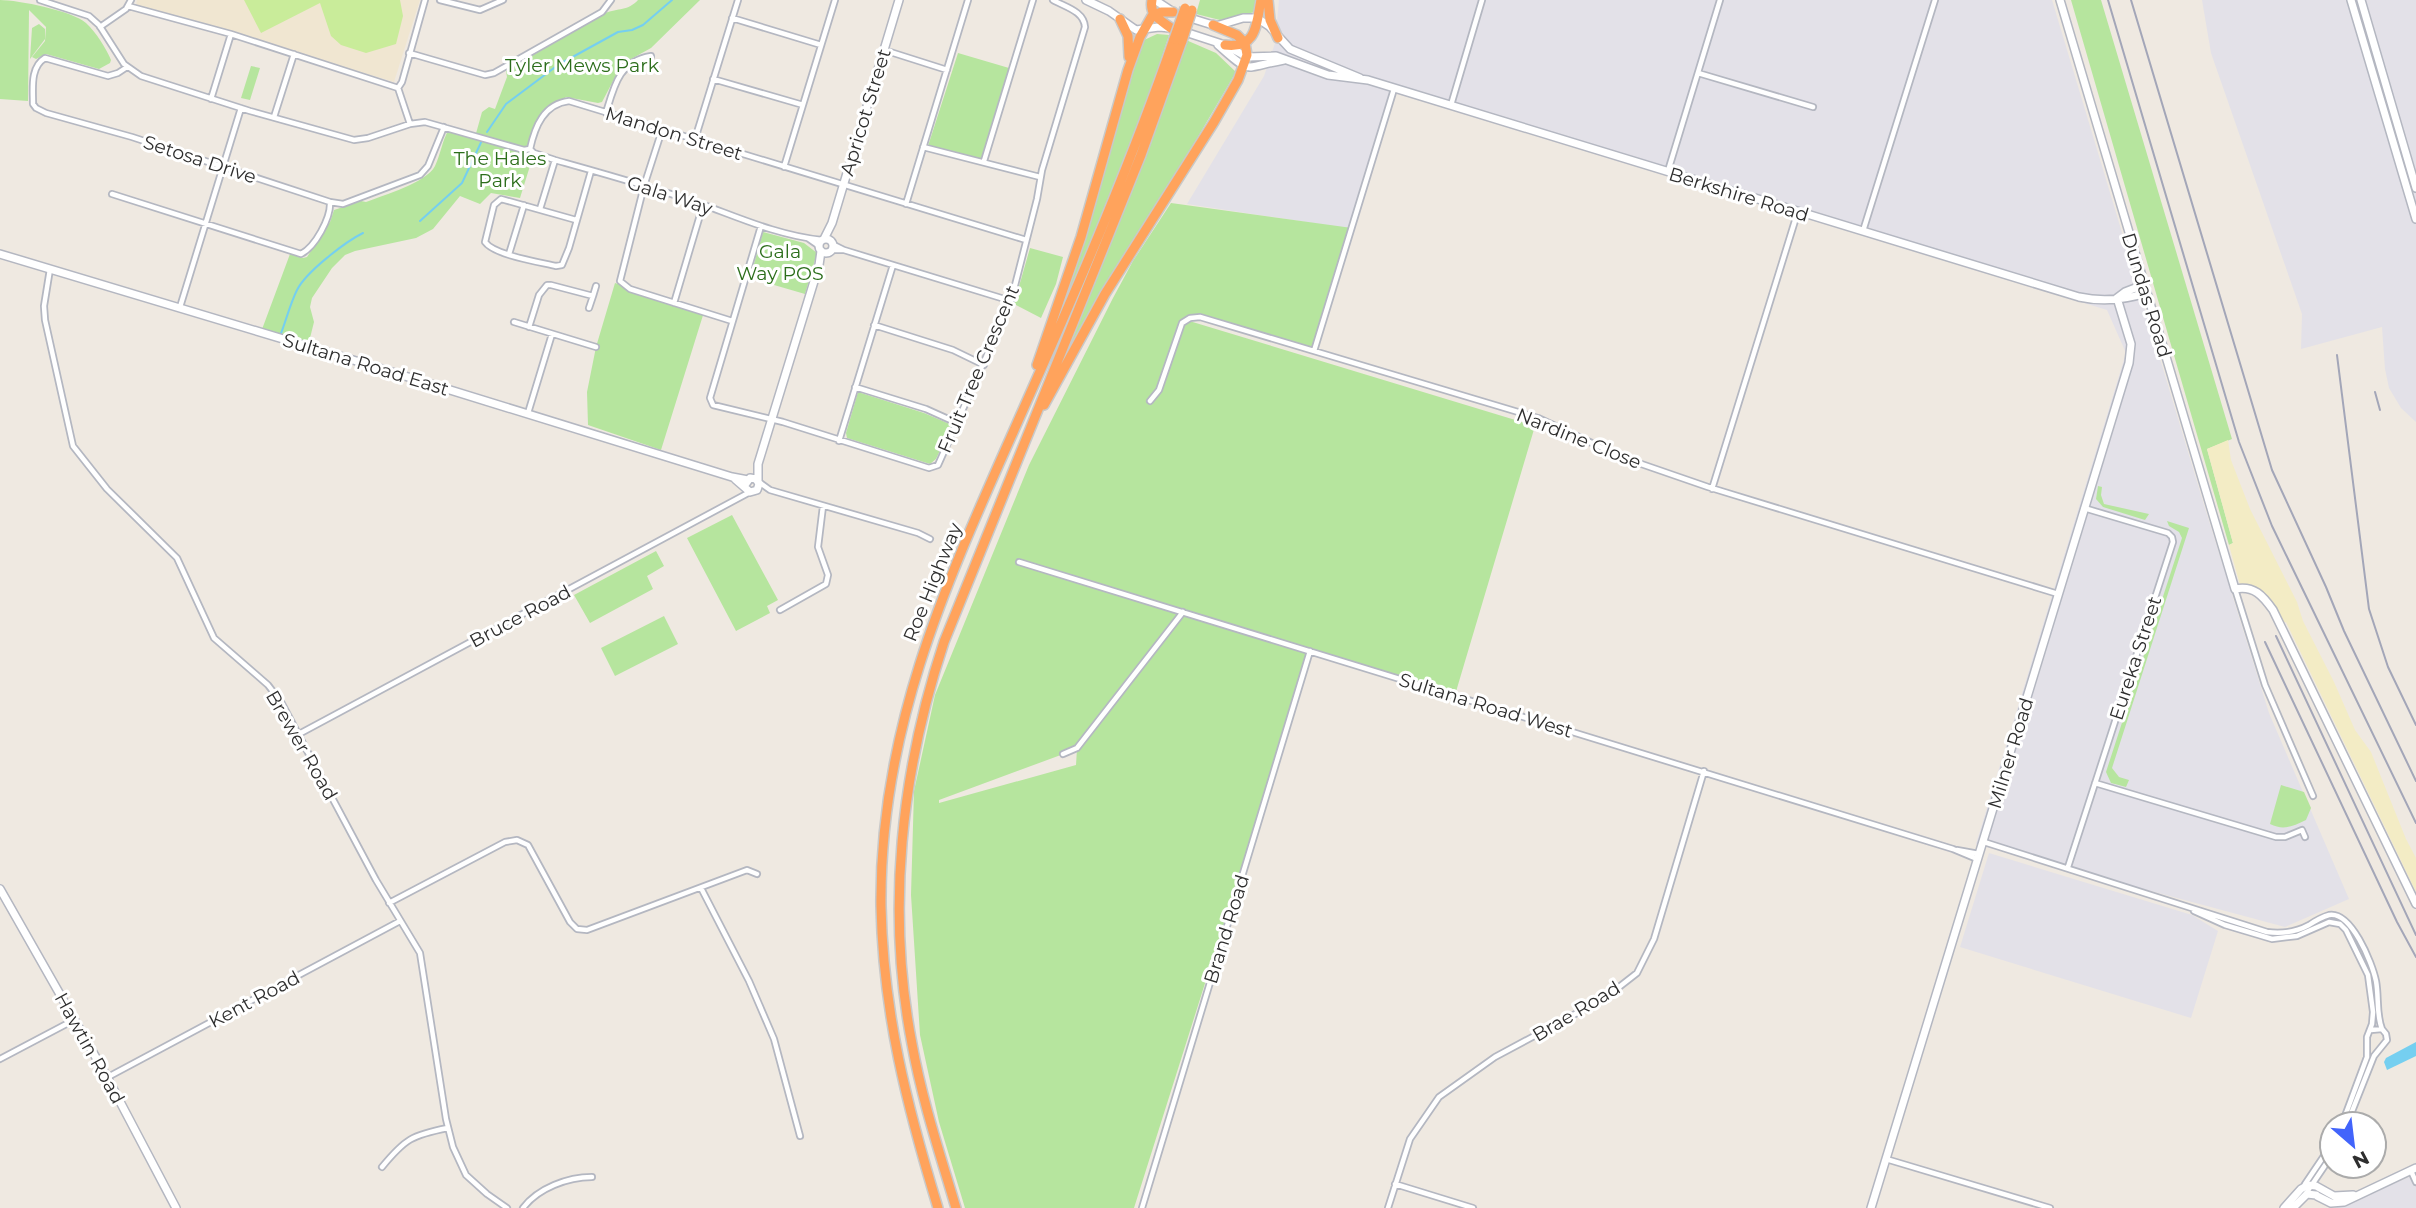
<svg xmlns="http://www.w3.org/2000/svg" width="2416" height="1208" font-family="Montserrat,sans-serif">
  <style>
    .industrial { fill: #e3e1e8 }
    .education { fill: #f0e6d1 }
    .green { fill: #b6e59e; fill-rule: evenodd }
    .sand { fill: #f3ecc5 }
    .pitch { fill: #c9ec9a }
    .water { fill: #75cff0 }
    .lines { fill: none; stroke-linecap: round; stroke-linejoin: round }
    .stream { stroke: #75cff0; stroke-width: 2 }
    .street-casing { stroke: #b4b7c1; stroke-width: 8 }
    .secondary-casing { stroke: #b4b7c1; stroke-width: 10 }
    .highway-casing { stroke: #c9c9c9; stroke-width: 12 }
    .street { stroke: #fff; stroke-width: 4.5 }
    .secondary { stroke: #fff; stroke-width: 7 }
    .highway { stroke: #ffa35c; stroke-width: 9 }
    .rail { stroke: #a3a6b8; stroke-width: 2 }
    .highway-bridge-casing { stroke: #c9c9c9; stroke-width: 12; stroke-linecap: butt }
    .highway-bridge { stroke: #ffa35c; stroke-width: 9 }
    .labels { text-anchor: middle; stroke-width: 6; stroke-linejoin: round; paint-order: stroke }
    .park-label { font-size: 19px; fill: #2c6e1b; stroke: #fff }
    .street-label { font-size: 19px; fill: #2e2e2e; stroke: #fff }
  </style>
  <rect width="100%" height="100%" fill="#efe9e1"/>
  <path class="industrial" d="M 1279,0 L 2052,0 L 2204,505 L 2269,713 L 2349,899 L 2285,927 L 1976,844 L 2126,353 L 2107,310 L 1394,91 L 1352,229 L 1187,204 L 1264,76 L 1275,43 Z
    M 2202,0 L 2416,0 L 2416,422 L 2401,408 L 2389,388 L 2385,369 L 2382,327 L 2301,349 L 2302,314 L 2211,53 Z
    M 1989,853 L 2192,915 L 2218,931 L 2191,1018 L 1960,947 Z
    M 2416,1174 L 2416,1208 L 2334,1208 L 2342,1206 Z"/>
  <path class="education" d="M 137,0 L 420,0 L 394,82 L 136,5 Z"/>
  <path class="green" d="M 0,0 C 18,0 73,11 86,23 C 96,32 106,48 111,60 L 110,63 L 99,69 L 46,54 L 36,59 L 32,57 L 45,41 L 46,27 L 29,10 L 28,101 L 0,99 Z
    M 638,0 L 700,0 L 651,48 L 622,64 L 602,102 L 598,103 L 566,97 L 539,120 L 530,148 L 534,153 L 520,198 L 491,193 L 480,204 L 460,196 L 433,229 L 416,238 L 355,251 L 345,255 L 332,268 L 312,298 L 310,307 L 314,322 L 308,346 L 261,332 L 290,254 L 303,258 L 307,257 L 330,222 L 334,210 L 361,201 L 366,202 C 384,195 426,183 435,166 C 441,153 442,141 449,129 L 475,137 L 482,112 L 489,107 L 495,109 L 507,77 L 506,71 L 605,13 C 618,8 628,11 638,0 Z
    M 1200,0 L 1257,0 L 1255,12 L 1220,20 L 1196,14 Z
    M 2071,0 L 2101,0 L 2232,439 L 2207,449 L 2233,543 L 2229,545 Z
    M 39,24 L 45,29 L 45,39 L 30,59 L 32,28 Z
    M 1157,34 L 1169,35 L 1148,99 L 1035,379 L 1104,173 L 1142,41 Z
    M 1186,40 L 1216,53 L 1236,72 L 1042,403 L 1095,283 L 1150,146 Z
    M 958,53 L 1009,68 L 981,159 L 928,146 Z
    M 251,66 L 260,68 L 250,100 L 241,98 Z
    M 1171,203 L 1352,228 L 1314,351 L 1200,317 L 1186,320 L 1535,426 L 1455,695 L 1310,651 L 1134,1208 L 965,1208 L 939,1122 L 920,1035 L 911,895 L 914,791 L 935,695 L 1029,465 L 1113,298 L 1133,261 ZM 1077,749 L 1076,765 L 939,803 L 939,800 Z
    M 763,232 L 804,243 L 817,253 L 805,294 L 750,278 Z
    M 1030,248 L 1063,257 L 1056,284 L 1041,318 L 1014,304 Z
    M 615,283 L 704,312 L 661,450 L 588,425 L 587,392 L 596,347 Z
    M 858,392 L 924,413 L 952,425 L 936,459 L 930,464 L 847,438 L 846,433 Z
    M 2098,486 L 2102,487 L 2101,495 L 2104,504 L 2149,514 L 2145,520 L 2103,507 L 2096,499 Z
    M 732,515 L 778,600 L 767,606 L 770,613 L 736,631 L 687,538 Z
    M 2167,521 L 2189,528 L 2112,768 L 2119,777 L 2129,780 L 2126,787 L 2111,783 L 2106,772 L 2182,538 L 2179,532 L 2169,526 Z
    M 656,551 L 664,566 L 647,576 L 653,589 L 590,623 L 574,595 Z
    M 664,616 L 678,644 L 615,676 L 601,648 Z
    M 2281,785 L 2304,792 L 2311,808 L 2306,820 C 2293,826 2284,831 2270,824 Z"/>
  <path class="sand" d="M 2228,440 L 2231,460 L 2250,509 L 2297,602 L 2303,621 L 2334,682 L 2355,730 L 2371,752 L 2406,839 L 2416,858 L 2416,892 L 2286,622 L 2282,623 C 2271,599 2267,591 2240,585 L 2229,545 L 2233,543 L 2207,449 Z"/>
  <path class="pitch" d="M 244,0 L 400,0 L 403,16 L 396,44 L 366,53 L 341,45 L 331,36 L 320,3 L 261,33 Z"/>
  <path class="water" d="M 2416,1042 L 2416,1056 L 2387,1070 L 2384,1062 L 2386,1058 Z"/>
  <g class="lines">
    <path class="stream" d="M 487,132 L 506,104 L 558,65 L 618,32 L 632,30 L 643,25 L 672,0
      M 420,221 L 462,183 L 484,136
      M 280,336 C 286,321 290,304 297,290 C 306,272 345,242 363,233"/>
    <defs>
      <path id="street" d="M 40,0 L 89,16 L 99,25 L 124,64 L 141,76 L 250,111 L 354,140 L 368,138 L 410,124 L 425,122 L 524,150 L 530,149 L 534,153 L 555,160 C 605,174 656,188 704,205 C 742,219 781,236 822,240
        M 440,0 L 480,10 L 503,0
        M 128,6 L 231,34 L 398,88 L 402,82 L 425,0
        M 732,18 L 821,45
        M 100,27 L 126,9 L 131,0
        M 884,50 L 947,70
        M 409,53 L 485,75 L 494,73 L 602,12 L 611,0
        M 127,67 L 118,73 L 108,76 L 45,58 C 30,67 33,88 33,104 L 36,108 L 46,113 L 132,137 L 330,202 L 343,204 L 420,175 L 428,166 L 444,127
        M 1698,73 L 1813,107
        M 713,79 L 803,105
        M 398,88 L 410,124
        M 211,99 L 231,34
        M 1451,105 L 1482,0
        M 606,113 C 614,86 619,61 651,56
        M 274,117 L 294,54
        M 662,130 L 644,186 L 620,281 L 630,289 L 732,321
        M 695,139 L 738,0
        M 923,147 L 1040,177
        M 530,149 C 535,126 544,104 569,101 L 1026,240
        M 984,161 L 1033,0
        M 784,167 L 835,0
        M 1668,171 L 1720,0
        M 112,194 L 301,254 C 315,247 331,218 330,202
        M 906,204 L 968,0
        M 540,209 L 555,160
        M 576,220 L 501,199 L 494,205 L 485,242 C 494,255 539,262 556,266 L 562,265 L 569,248 L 591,171
        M 761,226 L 710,398 L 713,405 L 783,422 L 929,468 L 938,465 L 1011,301 L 1037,199 L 1042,170 L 1085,27 C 1084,11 1065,7 1053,0
        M 1863,231 L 1935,0
        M 809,239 L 819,246
        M 832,244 L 844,250 L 1011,301
        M 831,250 L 843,250
        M 509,254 L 524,205
        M 50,269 L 44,306 L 45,320 L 73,446 L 107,489 L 177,558 L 214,638 L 268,685 L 281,702 L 376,880 L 420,953 L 446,1119 L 453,1147 L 466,1175 L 487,1194 L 507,1208
        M 593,296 L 596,286
        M 674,303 L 703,205
        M 180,307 L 241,108
        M 514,322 L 596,347
        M 874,325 L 953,350 L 984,365
        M 529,327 L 539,295 L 547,285 L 551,285 L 593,296 L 589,308
        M 1314,351 L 1394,89
        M 855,387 L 926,409 L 957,423
        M 1150,401 L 1159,390 L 1182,323 L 1190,318 L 1200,317 L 1538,418 L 1624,458 L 1708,487 L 2058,594
        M 528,413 L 552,334
        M 839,441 L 893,265
        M 759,482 L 770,490 L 918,533 L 930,539
        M 1712,489 L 1798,211
        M 1019,562 L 1953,849 L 1977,859
        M 2235,589 L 2265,685 L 2313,796
        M 780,610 L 826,584 L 828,575 L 818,547 L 823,506
        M 299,734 L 750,492
        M 1063,754 L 1077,748 L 1183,612
        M 2095,783 L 2276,837 L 2285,837 L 2302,830 L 2305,837
        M 1984,842 L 2267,932 C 2282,934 2296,932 2309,925 C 2315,921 2322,917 2329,915 C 2351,911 2372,962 2376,981 C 2379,997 2376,1014 2382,1029
        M 1957,850 L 1979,854
        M 2068,867 L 2173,542 L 2172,537 L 2168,533 L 2084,508
        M 701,888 L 749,981 L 774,1039 L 800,1136
        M 389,903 L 505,842 L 517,840 L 528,845 L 570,922 L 577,929 L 587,930 L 747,870 L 757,874
        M 2194,911 L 2225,925 L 2272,939 L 2297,936 L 2329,922 L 2340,924 L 2346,930 L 2368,975 L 2373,1012 L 2372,1024 L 2367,1037 L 2367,1057 L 2342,1124
        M 0,1059 L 74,1020
        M 108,1077 L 400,921
        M 2347,1124 L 2374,1056 L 2387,1040 L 2386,1034 L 2382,1029 L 2371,1030
        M 1886,1159 L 2050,1208
        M 382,1167 C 405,1139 412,1135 448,1128
        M 2411,1171 L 2416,1182
        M 1395,1184 L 1473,1208
        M 2305,1184 L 2332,1144
        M 2305,1195 L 2332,1155
        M 523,1208 C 538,1188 568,1177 592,1177
        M 1142,1208 L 1310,651
        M 1388,1208 L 1410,1139 L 1439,1097 L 1495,1057 L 1605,998 L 1637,973 L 1654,939 L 1704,771"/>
      <path id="secondary" d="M 1086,0 L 1109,11 L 1136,30 L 1159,27 L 1170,28
        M 1155,0 L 1173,12
        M 2060,0 L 2235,589 C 2254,585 2263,596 2273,610 L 2416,904
        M 2351,0 L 2416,219
        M 2361,0 L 2416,188
        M 1187,17 L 1216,26 L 1243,18 L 1257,18 L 1269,26 L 1290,49 L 1360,78
        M 1182,31 L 1225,45 L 1247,57 L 1276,56 L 1328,75 L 1368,80 L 2079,297 C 2102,302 2124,300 2146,293
        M 1218,45 C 1252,75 1241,68 1284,60
        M 824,239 L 832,223 L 899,0
        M819 246a7 7 0 1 1 14 0a7 7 0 1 1-14 0Z
        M 0,254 L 353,360 L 732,477 L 748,480
        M 2117,298 L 2125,292 L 2143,285
        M 735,479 L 750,492 L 757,490 L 759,484 L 756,479 L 750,478 L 745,485
        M 758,481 L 758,464 L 819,265 L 821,251
        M 0,889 L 107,1077 L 176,1208
        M 2317,1196 L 2331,1203 L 2344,1202 L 2416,1168
        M 1871,1208 L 2129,363 L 2131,344 L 2117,298
        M 2284,1208 L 2301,1189 L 2308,1185 L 2316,1186 L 2334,1196 L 2353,1195
        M 2293,1208 L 2307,1194 L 2316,1195"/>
      <path id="highway" d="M 1152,0 C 1149,15 1160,20 1171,28
        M 1268,0 L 1270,20 L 1278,38
        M 1120,19 L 1128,36 L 1129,57
        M 1225,45 C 1257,49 1256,25 1261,0
        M 1037,365 L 1081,237 L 1128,70 L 1140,37 L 1152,16 L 1161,12 L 1173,12
        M 1044,405 L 1105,294 L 1214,122 L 1238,80 L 1247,55 L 1245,43 L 1237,35 L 1213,25
        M 938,1208 C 907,1106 883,1013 881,906 C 879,717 956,562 1030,394 C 1082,277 1132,160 1174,39
        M 956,1208 C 940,1154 922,1100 912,1044 C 886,910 901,772 944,642 L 1141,155 L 1182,41"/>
    </defs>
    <use href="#street" class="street-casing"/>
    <use href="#secondary" class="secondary-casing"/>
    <use href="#highway" class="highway-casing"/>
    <use href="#street" class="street"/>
    <use href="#secondary" class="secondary"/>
    <use href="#highway" class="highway"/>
    <path class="rail" d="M 2108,0 L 2239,442 L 2272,526 L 2416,823
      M 2131,0 L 2272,470 L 2326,587 L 2344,631 L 2416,781
      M 2337,355 L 2369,609 L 2388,667 L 2416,725
      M 2375,392 L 2380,410
      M 2276,636 L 2416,935
      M 2265,642 L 2397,922 L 2416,957"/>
    <defs>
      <path id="highway-bridge" d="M 1174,39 L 1185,8
        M 1182,41 L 1192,10"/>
    </defs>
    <use href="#highway-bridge" class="highway-bridge-casing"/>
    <use href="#highway-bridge" class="highway-bridge"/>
  </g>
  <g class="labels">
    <g class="park-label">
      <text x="582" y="72">Tyler Mews Park</text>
      <text x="500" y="165">The Hales<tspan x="500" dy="22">Park</tspan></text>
      <text x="780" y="258">Gala<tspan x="780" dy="22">Way POS</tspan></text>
    </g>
    <g class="street-label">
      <text transform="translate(865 112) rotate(-73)" y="7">Apricot Street</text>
      <text transform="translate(674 133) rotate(17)" y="7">Mandon Street</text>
      <text transform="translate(200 159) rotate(18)" y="7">Setosa Drive</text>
      <text transform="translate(1739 194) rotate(17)" y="7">Berkshire Road</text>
      <text transform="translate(670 195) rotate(18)" y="7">Gala Way</text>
      <text transform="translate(2147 295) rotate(73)" y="7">Dundas Road</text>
      <text transform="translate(366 364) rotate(17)" y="7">Sultana Road East</text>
      <text transform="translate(978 369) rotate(-67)" y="7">Fruit Tree Crescent</text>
      <text transform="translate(1579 438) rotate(22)" y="7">Nardine Close</text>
      <text transform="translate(932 582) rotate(-68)" y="7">Roe Highway</text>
      <text transform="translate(520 616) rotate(-28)" y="7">Bruce Road</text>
      <text transform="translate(2135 658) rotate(-72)" y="7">Eureka Street</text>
      <text transform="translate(1486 705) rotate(17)" y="7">Sultana Road West</text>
      <text transform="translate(302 745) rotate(60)" y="7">Brewer Road</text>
      <text transform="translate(2010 753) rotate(-73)" y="7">Milner Road</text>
      <text transform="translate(1226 929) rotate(-73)" y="7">Brand Road</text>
      <text transform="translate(254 999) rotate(-28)" y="7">Kent Road</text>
      <text transform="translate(1576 1011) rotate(-31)" y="7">Brae Road</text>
      <text transform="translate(90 1048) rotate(61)" y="7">Hawtin Road</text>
    </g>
  </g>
  <g transform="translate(2353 1145) rotate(152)"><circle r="33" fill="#ffffff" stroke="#ababab" stroke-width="2"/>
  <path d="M0-5L12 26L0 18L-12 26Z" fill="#4264fb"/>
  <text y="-10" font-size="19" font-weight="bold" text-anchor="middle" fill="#2e2e2e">N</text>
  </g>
</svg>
